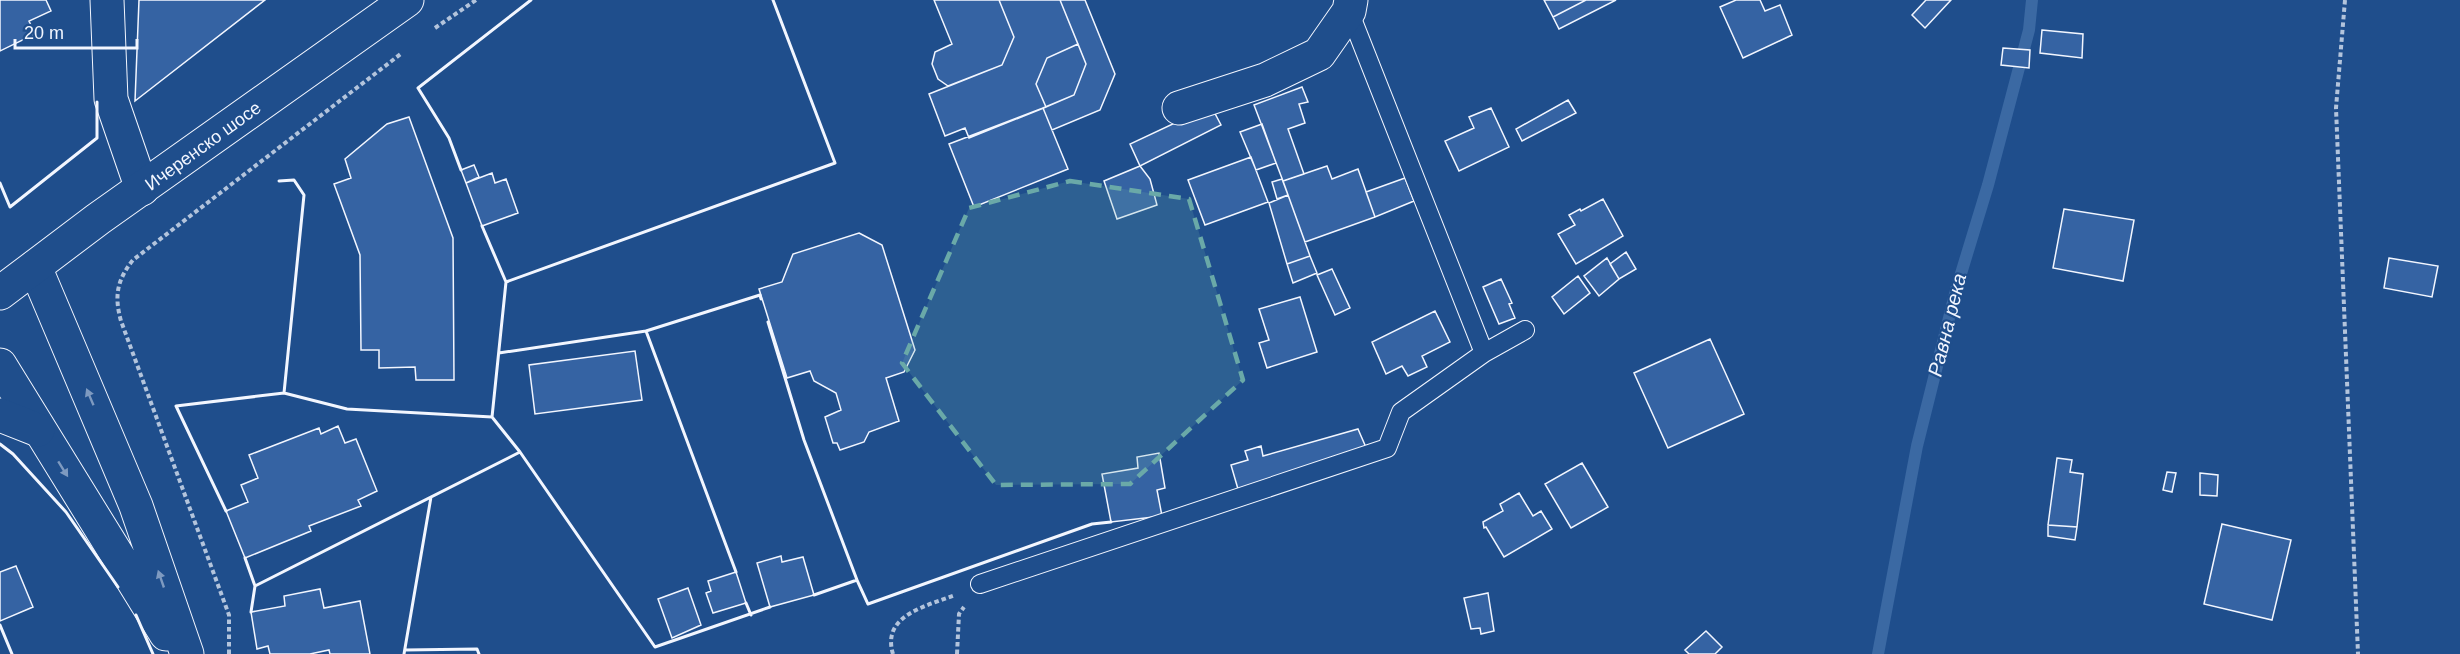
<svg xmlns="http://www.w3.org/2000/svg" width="2460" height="654" font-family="Arial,sans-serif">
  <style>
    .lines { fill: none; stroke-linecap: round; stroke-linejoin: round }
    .stream { stroke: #3b69a3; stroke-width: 12 }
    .building { fill: #3563a3; stroke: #f2f6ff; stroke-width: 1.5 }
    .service-casing { stroke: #f2f6ff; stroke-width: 20 }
    .minor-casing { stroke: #f2f6ff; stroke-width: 35 }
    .tertiary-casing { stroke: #f2f6ff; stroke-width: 35 }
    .path { stroke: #b3c4dc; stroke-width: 4; stroke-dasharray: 4.5 3; stroke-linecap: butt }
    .service { stroke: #1f4e8c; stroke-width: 18 }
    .minor { stroke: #1f4e8c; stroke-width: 33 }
    .tertiary { stroke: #1f4e8c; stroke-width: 33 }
    .wall { stroke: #f2f6ff; stroke-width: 3 }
    .oneway { fill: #7e9ac0 }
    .marked { fill: #6aa9a8; fill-opacity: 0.2; stroke: #6aa9a8; stroke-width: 4.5; stroke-dasharray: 12 8; stroke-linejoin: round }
    .labels { text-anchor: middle; stroke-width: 4.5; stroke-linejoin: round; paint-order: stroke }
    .street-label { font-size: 18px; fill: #f2f6ff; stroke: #1f4e8c }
    .water-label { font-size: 20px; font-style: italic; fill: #f2f6ff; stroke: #1f4e8c }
  </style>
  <rect width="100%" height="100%" fill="#1f4e8c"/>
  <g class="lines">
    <path class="stream" d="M 1878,654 L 1917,446 L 1956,290 L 1988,185 L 2029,30 L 2032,0"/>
  </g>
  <path class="building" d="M 0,0 L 46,0 L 51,11 L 29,21 L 35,34 L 0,51 Z
    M 139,0 L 265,0 L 135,101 Z
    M 934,0 L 999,0 L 1014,37 L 1002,65 L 948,86 L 938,79 L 932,64 L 935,52 L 952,44 Z
    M 999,0 L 1060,0 L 1078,44 L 1047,58 L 1036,84 L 1046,107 L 969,138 L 965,128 L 945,136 L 929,94 L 1002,65 L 1014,37 Z
    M 1060,0 L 1085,0 L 1115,74 L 1100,110 L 1052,130 L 1043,108 L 1074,95 L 1086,64 Z
    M 1544,0 L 1586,0 L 1553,17 Z
    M 1586,0 L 1616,0 L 1559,29 L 1553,17 Z
    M 1736,0 L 1760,0 L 1765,11 L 1780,5 L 1792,35 L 1743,58 L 1720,7 Z
    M 1926,0 L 1951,0 L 1925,28 L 1912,15 Z
    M 2042,30 L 2083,34 L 2082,58 L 2040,53 Z
    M 1078,44 L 1086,64 L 1074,95 L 1046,107 L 1036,84 L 1047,58 Z
    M 2003,48 L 2030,50 L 2029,68 L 2001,65 Z
    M 1302,87 L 1308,102 L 1299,104 L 1305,123 L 1288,129 L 1304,174 L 1283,181 L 1254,105 Z
    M 1568,100 L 1576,113 L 1522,141 L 1516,129 Z
    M 1211,106 L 1221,125 L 1140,166 L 1130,144 Z
    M 1043,108 L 1068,169 L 974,207 L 949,144 Z
    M 1491,108 L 1509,147 L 1459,171 L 1445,141 L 1474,128 L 1469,117 Z
    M 409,117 L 453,238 L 454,380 L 416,380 L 415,367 L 379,368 L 379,350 L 361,350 L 360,255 L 334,184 L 351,178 L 345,159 L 387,124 Z
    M 1262,124 L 1276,163 L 1256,170 L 1240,132 Z
    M 1251,157 L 1268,202 L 1205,225 L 1188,180 Z
    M 474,165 L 479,177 L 466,183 L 461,170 Z
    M 1140,166 L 1150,179 L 1157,205 L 1117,219 L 1104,181 Z
    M 1327,166 L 1332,179 L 1358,169 L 1375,217 L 1305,242 L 1283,181 Z
    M 492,173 L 495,183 L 506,179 L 518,213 L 482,226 L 466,183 Z
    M 1405,178 L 1414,201 L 1375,217 L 1366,192 Z
    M 1282,179 L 1288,195 L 1277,199 L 1272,182 Z
    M 1288,195 L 1310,256 L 1287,264 L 1269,203 Z
    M 1603,199 L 1623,236 L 1576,264 L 1558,234 L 1575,225 L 1569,215 L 1580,209 L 1581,211 Z
    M 2064,209 L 2134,220 L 2123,281 L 2053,268 Z
    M 859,233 L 882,245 L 915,350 L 904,372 L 886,378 L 899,421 L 869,432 L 864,442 L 840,450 L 837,443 L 833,443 L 825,417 L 841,410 L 836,393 L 814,381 L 810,371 L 787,378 L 759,289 L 782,282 L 793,254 Z
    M 1626,252 L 1636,269 L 1619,279 L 1610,264 Z
    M 1310,256 L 1317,273 L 1293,283 L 1287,264 Z
    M 1607,258 L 1619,279 L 1599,296 L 1584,276 Z
    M 2389,258 L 2438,266 L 2432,297 L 2384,288 Z
    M 1332,269 L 1350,308 L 1335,315 L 1317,275 Z
    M 1578,276 L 1590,293 L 1564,314 L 1552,297 Z
    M 1501,279 L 1512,303 L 1509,304 L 1515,318 L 1499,324 L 1483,287 Z
    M 1300,297 L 1317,352 L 1267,368 L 1259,343 L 1269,340 L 1259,309 Z
    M 1435,311 L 1450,342 L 1422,356 L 1427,367 L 1408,376 L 1402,366 L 1386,374 L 1372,342 Z
    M 1710,339 L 1744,414 L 1668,448 L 1634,373 Z
    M 635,351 L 642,400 L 535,414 L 529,365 Z
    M 338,426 L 345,443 L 356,439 L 377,491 L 358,500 L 361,506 L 309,526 L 311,531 L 245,558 L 226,511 L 248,502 L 241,485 L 258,478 L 249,455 L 319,428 L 321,434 Z
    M 1358,429 L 1368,452 L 1238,489 L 1231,465 L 1248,460 L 1245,451 L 1261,446 L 1263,456 Z
    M 1159,453 L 1165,488 L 1157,490 L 1162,516 L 1111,522 L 1102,474 L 1138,468 L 1137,457 Z
    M 2057,458 L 2072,460 L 2070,472 L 2083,474 L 2077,527 L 2048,525 Z
    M 1582,463 L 1608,507 L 1571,528 L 1545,484 Z
    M 2167,472 L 2176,473 L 2172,492 L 2163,490 Z
    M 2200,473 L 2218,475 L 2217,496 L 2200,495 Z
    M 1519,493 L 1533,516 L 1541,511 L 1552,529 L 1504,557 L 1486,527 L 1484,528 L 1483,522 L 1503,511 L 1500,504 Z
    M 2222,524 L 2291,540 L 2272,620 L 2204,604 Z
    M 2048,525 L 2077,527 L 2075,540 L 2048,536 Z
    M 781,556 L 782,562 L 803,557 L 814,595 L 770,607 L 757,563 Z
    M 16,566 L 33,607 L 0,621 L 0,572 Z
    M 736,572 L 746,603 L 713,613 L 706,593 L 711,591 L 708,581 Z
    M 688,588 L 701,625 L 672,638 L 658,599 Z
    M 320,589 L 324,608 L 360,601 L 370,654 L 330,654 L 329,650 L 310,654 L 270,654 L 268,646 L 257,649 L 251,612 L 285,606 L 284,596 Z
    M 1488,593 L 1494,631 L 1481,634 L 1480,628 L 1471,629 L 1464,598 Z
    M 1706,631 L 1722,647 L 1715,654 L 1689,654 L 1685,650 Z"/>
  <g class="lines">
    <defs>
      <path id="service" d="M 1349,11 L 1484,353
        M 980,584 L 1387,448 L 1401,412 L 1484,353 L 1525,330"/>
      <path id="minor" d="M 107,0 L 111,99 L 142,189
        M 1179,108 L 1265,80 L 1319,54 L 1349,11 L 1351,0
        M 35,267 L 136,506 L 187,654
        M 0,365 L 166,634"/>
      <path id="tertiary" d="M 0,293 L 98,219 L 407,0
        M 0,415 L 38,430"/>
    </defs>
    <use href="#service" class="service-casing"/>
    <use href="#minor" class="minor-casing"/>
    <use href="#tertiary" class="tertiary-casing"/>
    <path class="path" d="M 2345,0 L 2336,108 L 2358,654
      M 435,28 L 476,0
      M 229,654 L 229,615 L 121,321 C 114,296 117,280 133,260 L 402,53
      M 893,654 C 881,615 927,606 955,595
      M 957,654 L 959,614 L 964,607"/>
    <use href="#service" class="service"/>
    <use href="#minor" class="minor"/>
    <use href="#tertiary" class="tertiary"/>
    <path class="wall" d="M 461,170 L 449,138 L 418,88 L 531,0
      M 279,181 L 294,180 L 304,195 L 284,393 L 347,409 L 492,417 L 506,282 L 482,226
      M 0,183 L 10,207 L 97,138 L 97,102
      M 506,282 L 835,163 L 773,0
      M 768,322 L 804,440 L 857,580
      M 646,331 L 760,295 L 761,299
      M 499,353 L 646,331 L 736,572
      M 0,444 L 13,454 L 66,512 L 118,587
      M 520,452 L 655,647 L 770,607
      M 226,511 L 176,406 L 284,393
      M 245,558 L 255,586 L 520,452 L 492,417
      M 814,595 L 857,580 L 868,604 L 1092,524 L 1111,522
      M 746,603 L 751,615
      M 251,612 L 255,586
      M 136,615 L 153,654
      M 0,625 L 12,654
      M 405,650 L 477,649 L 479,654
      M 404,654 L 431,497"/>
  </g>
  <defs><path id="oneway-solid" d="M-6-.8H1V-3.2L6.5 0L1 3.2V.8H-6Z" transform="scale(1.5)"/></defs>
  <g class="oneway">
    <use href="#oneway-solid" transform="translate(90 397) rotate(-113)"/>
    <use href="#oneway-solid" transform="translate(63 469) rotate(58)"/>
    <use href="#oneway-solid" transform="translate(161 579) rotate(-109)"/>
  </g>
  <path class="marked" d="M 1070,181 L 1189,199 L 1243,380 L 1130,484 L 996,485 L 902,363 L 969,208 Z"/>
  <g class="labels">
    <g class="street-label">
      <text transform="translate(203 146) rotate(-36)" y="6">Ичеренско шосе</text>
    </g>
    <g class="water-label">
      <text transform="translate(1947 325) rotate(-76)" y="7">Равна река</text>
    </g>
  </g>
  <path d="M15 39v9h122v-9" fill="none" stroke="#f2f6ff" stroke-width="3"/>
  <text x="24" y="39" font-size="18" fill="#f2f6ff" stroke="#1f4e8c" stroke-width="4.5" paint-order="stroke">20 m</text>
</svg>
